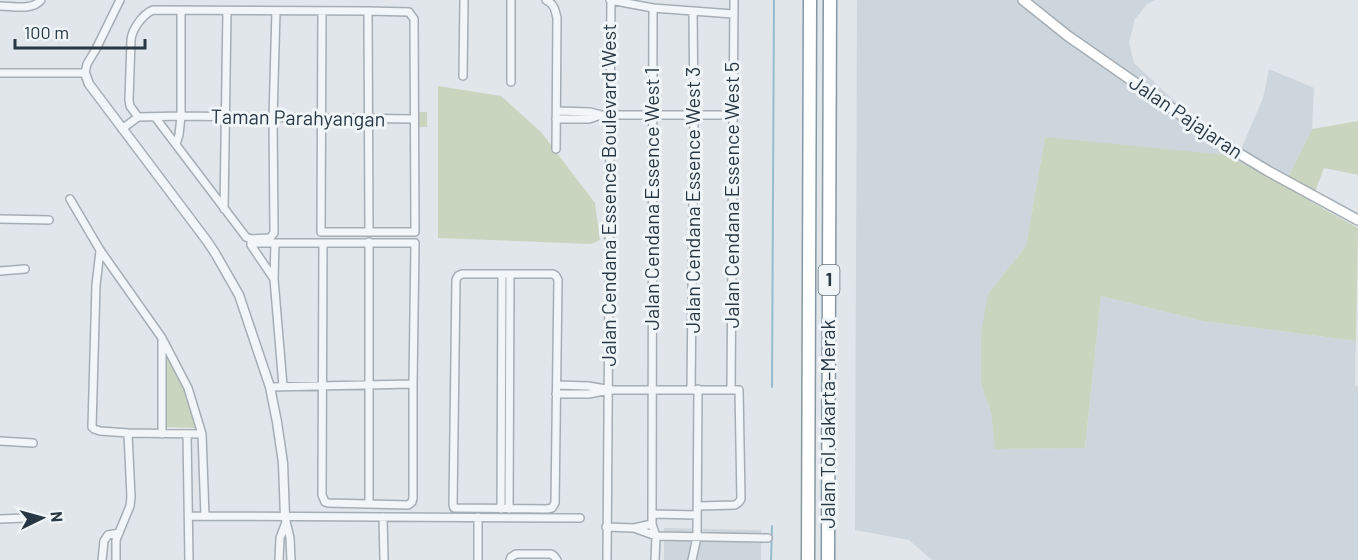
<svg xmlns="http://www.w3.org/2000/svg" width="1358" height="560" font-family="Barlow,sans-serif">
  <style>
    .built { fill: #ced6dd }
    .green { fill: #cad5c0 }
    .lines { fill: none; stroke-linecap: round; stroke-linejoin: round }
    .stream { stroke: #97bece; stroke-width: 2 }
    .minor-casing { stroke: #a5aeb5; stroke-width: 10 }
    .tertiary-casing { stroke: #a5aeb5; stroke-width: 11 }
    .secondary-casing { stroke: #a5aeb5; stroke-width: 12 }
    .motorway-casing { stroke: #8698a3; stroke-width: 15 }
    .minor { stroke: #f3f6f8; stroke-width: 7 }
    .tertiary { stroke: #f3f6f8; stroke-width: 8 }
    .secondary { stroke: #fff; stroke-width: 9 }
    .motorway { stroke: #fff; stroke-width: 12 }
    .labels { text-anchor: middle; stroke-width: 6; stroke-linejoin: round; paint-order: stroke }
    .shield { fill: #f0f5f8; stroke: #63717a; stroke-width: 1.5 }
    .shield-label { font-size: 18px; font-weight: bold; fill: #273844 }
    .street-label { font-size: 20px; fill: #273844; stroke: #f0f5f8 }
  </style>
  <rect width="100%" height="100%" fill="#e0e6ea"/>
  <path class="built" d="M 857,0 L 1155,0 L 1147,4 L 1135,19 L 1129,42 L 1134,63 L 1199,124 L 1242,147 L 1263,98 L 1269,69 L 1314,88 L 1312,129 L 1284,185 L 1045,137 L 1026,246 L 988,294 L 981,384 L 991,412 L 996,449 L 1085,448 L 1101,296 L 1203,321 L 1356,341 L 1355,386 L 1358,386 L 1358,560 L 932,560 L 909,540 L 855,530 Z
    M 664,528 L 761,530 L 761,560 L 664,560 Z"/>
  <path class="green" d="M 438,86 L 501,96 L 541,132 L 595,203 L 600,240 L 591,244 L 438,238 Z
    M 417,112 L 427,112 L 427,127 L 417,127 Z
    M 1358,121 L 1358,175 L 1324,168 L 1311,202 L 1358,228 L 1356,341 L 1203,321 L 1101,296 L 1085,448 L 995,449 L 991,412 L 981,384 L 981,333 L 988,294 L 1026,246 L 1045,137 L 1226,155 L 1284,185 L 1312,129 Z
    M 164,353 L 167,354 L 189,395 L 197,426 L 195,428 L 166,427 Z"/>
  <g class="lines">
    <path class="stream" d="M 772,387 L 774,0
      M 771,560 L 772,526"/>
    <defs>
      <path id="minor" d="M 511,0 L 511,82
        M 546,0 C 554,4 555,9 557,18 L 556,149
        M 610,0 L 653,8 L 733,14
        M 0,6 C 13,6 32,11 41,0
        M 653,8 C 654,177 651,346 652,514 L 652,524 L 656,536 L 655,560
        M 368,11 L 369,232
        M 0,73 L 85,73 L 87,64 L 96,49 L 120,0
        M 463,76 L 464,0
        M 557,111 L 590,112 L 601,115 L 733,115
        M 138,117 L 130,106 L 129,100 L 131,40 C 132,29 143,14 153,10 L 368,11 L 409,12 L 414,19 L 415,232 L 321,232 L 322,11
        M 155,117 L 246,237 L 251,239 L 270,238 L 274,233 L 274,230 L 273,118 L 276,11
        M 556,119 L 589,119 L 601,115
        M 122,129 L 138,117 L 181,116 L 414,119
        M 176,144 L 179,135 L 181,116 L 181,11
        M 70,199 L 100,250 L 162,338 L 188,388 L 202,434 L 205,516
        M 224,209 L 227,11
        M 0,219 L 49,220
        M 275,243 L 274,279 L 283,386
        M 100,251 L 96,285 L 92,427 L 94,429 L 100,431 L 128,433 L 202,434
        M 0,271 L 25,269
        M 462,274 L 553,274 L 556,276 L 558,280 L 555,503 L 552,508 L 547,509 L 454,508 L 453,505 L 456,280 L 458,276 Z
        M 274,279 L 251,245 L 251,243 L 415,243 L 413,384 L 413,498 L 412,502 L 408,505 L 328,503 L 325,502 L 322,495 L 323,243
        M 557,385 L 588,386 L 606,389
        M 270,387 L 413,384
        M 691,389 L 694,115 L 693,12
        M 731,389 L 734,0
        M 556,394 L 589,394 L 608,390 L 739,390 L 741,499 L 739,502 L 735,505 L 698,506
        M 162,434 L 162,341
        M 187,434 L 189,560
        M 0,441 L 33,443
        M 369,504 L 369,242
        M 501,509 L 502,274
        M 509,509 L 510,274
        M 652,514 L 697,515
        M 189,516 L 580,518
        M 285,517 L 290,538 L 291,560
        M 383,517 L 384,560
        M 478,517 L 478,560
        M 0,519 L 25,518
        M 606,527 L 634,528 L 652,524
        M 634,528 L 656,536 L 768,538
        M 102,560 L 104,541 L 108,535 L 119,533
        M 116,560 L 116,540 L 130,506 L 131,497 L 128,433
        M 279,560 L 280,538 L 286,522
        M 510,560 L 511,557 L 516,554 L 551,554 L 554,556 L 557,560
        M 607,560 L 611,0
        M 692,560 L 697,537 L 698,389"/>
      <path id="tertiary" d="M 85,73 L 89,84 L 207,241 L 215,253 L 239,295 L 270,387 L 277,422 L 283,463 L 285,517"/>
      <path id="secondary" d="M 1023,0 L 1068,36 L 1220,142 L 1268,171 L 1358,220"/>
      <path id="motorway" d="M 808,560 L 810,0
        M 828,560 L 830,0"/>
    </defs>
    <use href="#minor" class="minor-casing"/>
    <use href="#tertiary" class="tertiary-casing"/>
    <use href="#secondary" class="secondary-casing"/>
    <use href="#motorway" class="motorway-casing"/>
    <use href="#minor" class="minor"/>
    <use href="#tertiary" class="tertiary"/>
    <use href="#secondary" class="secondary"/>
    <use href="#motorway" class="motorway"/>
  </g>
  <g class="labels">
    <rect class="shield" x="818.5" y="265" width="21" height="30" rx="4.5"/>
    <g class="shield-label">
      <text x="829" y="286">1</text>
    </g>
    <g class="street-label">
      <text transform="translate(1186 117) rotate(34)" y="7">Jalan Pajajaran</text>
      <text transform="translate(298 118) rotate(1)" y="7">Taman Parahyangan</text>
      <text transform="translate(609 195) rotate(-90)" y="7">Jalan Cendana Essence Boulevard West</text>
      <text transform="translate(732 195) rotate(-90)" y="7">Jalan Cendana Essence West 5</text>
      <text transform="translate(652 199) rotate(-90)" y="7">Jalan Cendana Essence West 1</text>
      <text transform="translate(693 200) rotate(-90)" y="7">Jalan Cendana Essence West 3</text>
      <text transform="translate(828 424) rotate(-90)" y="7">Jalan Tol Jakarta–Merak</text>
    </g>
  </g>
  <g transform="translate(42 518) rotate(85)" stroke="#f0f5f8" stroke-width="4.5" paint-order="stroke">
  <path d="M0-4.5L10 22L0 15L-10 22Z" fill="#273844"/>
  <text y="-9" font-size="16" font-weight="bold" text-anchor="middle" fill="#273844">N</text>
  </g>
  <path d="M15 39v9h130v-9" fill="none" stroke="#273844" stroke-width="3"/>
  <text x="24" y="39" font-size="18" fill="#273844" stroke="#f0f5f8" stroke-width="4.5" paint-order="stroke">100 m</text>
</svg>
